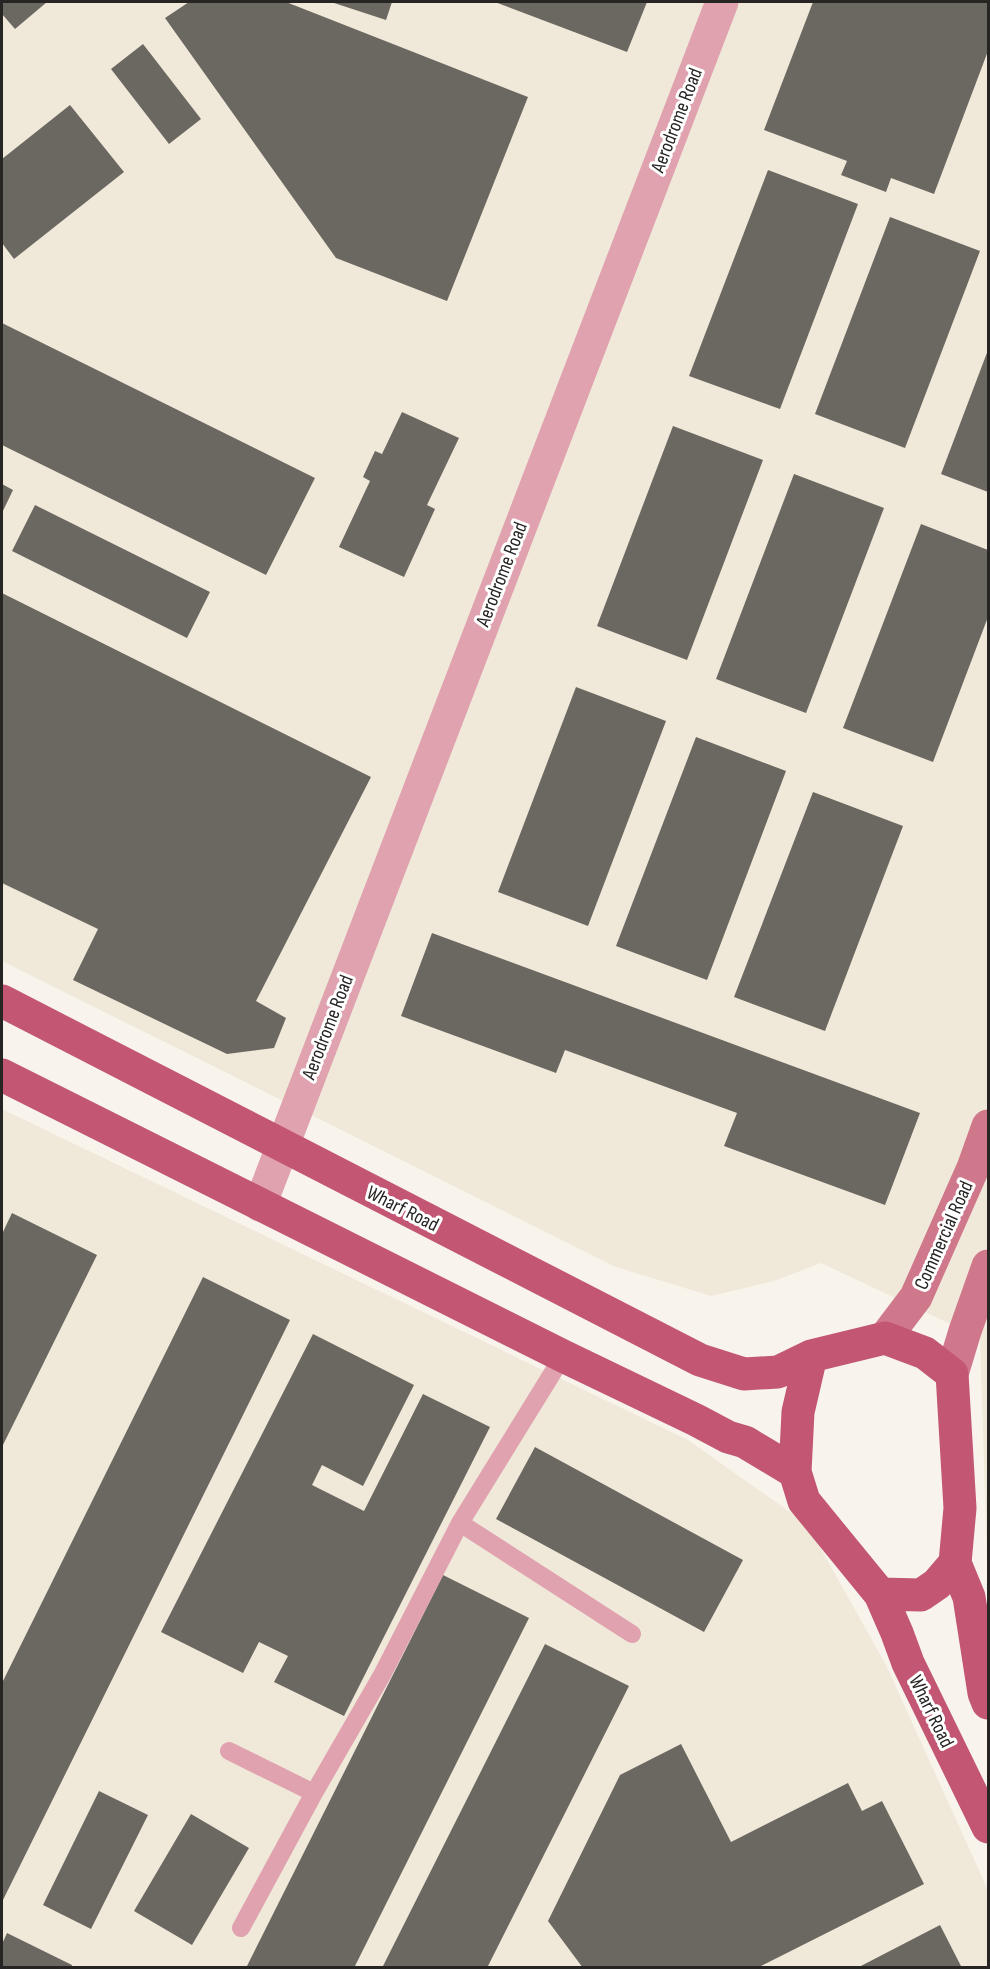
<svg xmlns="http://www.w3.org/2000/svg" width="990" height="1969" font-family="'Sofia Sans Condensed',sans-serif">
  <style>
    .built { fill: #f0e9da }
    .building { fill: #6b6861 }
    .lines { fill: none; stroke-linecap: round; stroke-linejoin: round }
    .service { stroke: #dfa2ae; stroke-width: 18 }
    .minor { stroke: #dfa2ae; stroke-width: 33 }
    .secondary { stroke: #d0788b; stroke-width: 33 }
    .primary { stroke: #c35773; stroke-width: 33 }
    .labels { text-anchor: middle; stroke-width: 6; stroke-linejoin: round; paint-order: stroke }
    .street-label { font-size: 20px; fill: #272523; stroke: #fff }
  </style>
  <rect width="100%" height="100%" fill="#f8f4ec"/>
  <path class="built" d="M 2,2 L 988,2 L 988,1593 L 980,1338 L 821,1263 L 774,1281 L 711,1296 L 616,1267 L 2,961 Z
    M 2,1109 L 688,1440 L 807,1524 L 886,1665 L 988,1890 L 988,1967 L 2,1967 Z"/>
  <path class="building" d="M 2,2 L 47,2 L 15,29 L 2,14 Z
    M 189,2 L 286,2 L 528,97 L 447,301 L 336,258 L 165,18 Z
    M 331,2 L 392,2 L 386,20 Z
    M 495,2 L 647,2 L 627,52 Z
    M 813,2 L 988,2 L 988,51 L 934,194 L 891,178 L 886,192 L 841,175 L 847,161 L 764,130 Z
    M 143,44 L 201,119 L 169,144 L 111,69 Z
    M 70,105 L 124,172 L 14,259 L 2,243 L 2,159 Z
    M 768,170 L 858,204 L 780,409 L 689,376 Z
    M 890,217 L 980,251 L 905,448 L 815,414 Z
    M 2,323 L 315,478 L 266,575 L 2,445 Z
    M 988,350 L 988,492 L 941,474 Z
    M 402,412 L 459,438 L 427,505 L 435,509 L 404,577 L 339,547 L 370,481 L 363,477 L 375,451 L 382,454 Z
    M 673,426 L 763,460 L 687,660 L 597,626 Z
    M 794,474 L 884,508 L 806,713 L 716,679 Z
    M 2,484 L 13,490 L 2,513 Z
    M 35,505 L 210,592 L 187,638 L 12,551 Z
    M 921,524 L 988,550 L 988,617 L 933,762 L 843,728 Z
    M 2,593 L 371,777 L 256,1001 L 286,1018 L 274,1048 L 227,1054 L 73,980 L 98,929 L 2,883 Z
    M 576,687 L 666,721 L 588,926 L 498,892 Z
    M 696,737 L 786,771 L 707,980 L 616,946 Z
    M 813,792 L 903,826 L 825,1031 L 734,997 Z
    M 432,933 L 920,1113 L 885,1205 L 724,1146 L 737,1113 L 565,1050 L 556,1073 L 401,1016 Z
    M 12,1213 L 97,1255 L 2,1447 L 2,1234 Z
    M 203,1277 L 290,1320 L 2,1902 L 2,1683 Z
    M 313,1334 L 414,1385 L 363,1486 L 322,1465 L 312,1485 L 364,1511 L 423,1394 L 490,1427 L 344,1716 L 274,1682 L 288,1656 L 259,1642 L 243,1673 L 161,1632 Z
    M 535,1447 L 743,1560 L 704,1632 L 496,1519 Z
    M 443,1575 L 529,1618 L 354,1968 L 246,1968 Z
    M 545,1644 L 629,1686 L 487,1968 L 382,1968 Z
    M 681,1744 L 731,1842 L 848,1783 L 862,1811 L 882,1801 L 924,1884 L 757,1968 L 583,1968 L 548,1921 L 620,1775 Z
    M 99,1791 L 148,1815 L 91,1929 L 43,1905 Z
    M 191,1814 L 249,1848 L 192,1945 L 134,1911 Z
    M 940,1925 L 962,1968 L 857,1968 Z
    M 7,1933 L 72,1965 L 71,1968 L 2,1968 L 2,1944 Z"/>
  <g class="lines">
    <path class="service" d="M 563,1356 L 460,1523 L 632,1634
      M 229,1751 L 314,1793
      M 241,1928 L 314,1793 L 382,1675 L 460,1523"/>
    <path class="minor" d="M 260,1205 L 722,2"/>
    <path class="secondary" d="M 885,1338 L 916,1297 L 973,1168 L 988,1126
      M 952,1374 L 965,1331 L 988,1266"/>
    <path class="primary" d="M 2,1001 L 700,1360 L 744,1374 L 778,1372 L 811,1356
      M 2,1075 L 563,1356 L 696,1420 L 728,1437 L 745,1442 L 795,1472
      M 885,1338 L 925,1353 L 952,1374 L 960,1508 L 955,1563 L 937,1584 L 921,1595 L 880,1594 L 804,1501 L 795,1472 L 798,1412 L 811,1356 Z
      M 955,1563 L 969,1597 L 984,1693 L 988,1703
      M 880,1594 L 897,1633 L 908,1663 L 988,1827"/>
  </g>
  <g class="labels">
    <g class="street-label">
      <text transform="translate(676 120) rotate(-69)" y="7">Aerodrome Road</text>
      <text transform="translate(501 574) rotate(-69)" y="7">Aerodrome Road</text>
      <text transform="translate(327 1027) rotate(-69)" y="7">Aerodrome Road</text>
      <text transform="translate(403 1208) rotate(27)" y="7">Wharf Road</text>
      <text transform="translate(943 1235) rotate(-66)" y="7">Commercial Road</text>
      <text transform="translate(932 1711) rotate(64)" y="7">Wharf Road</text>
    </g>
  </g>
  <rect width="990" height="1969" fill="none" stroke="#272523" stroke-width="6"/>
</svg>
